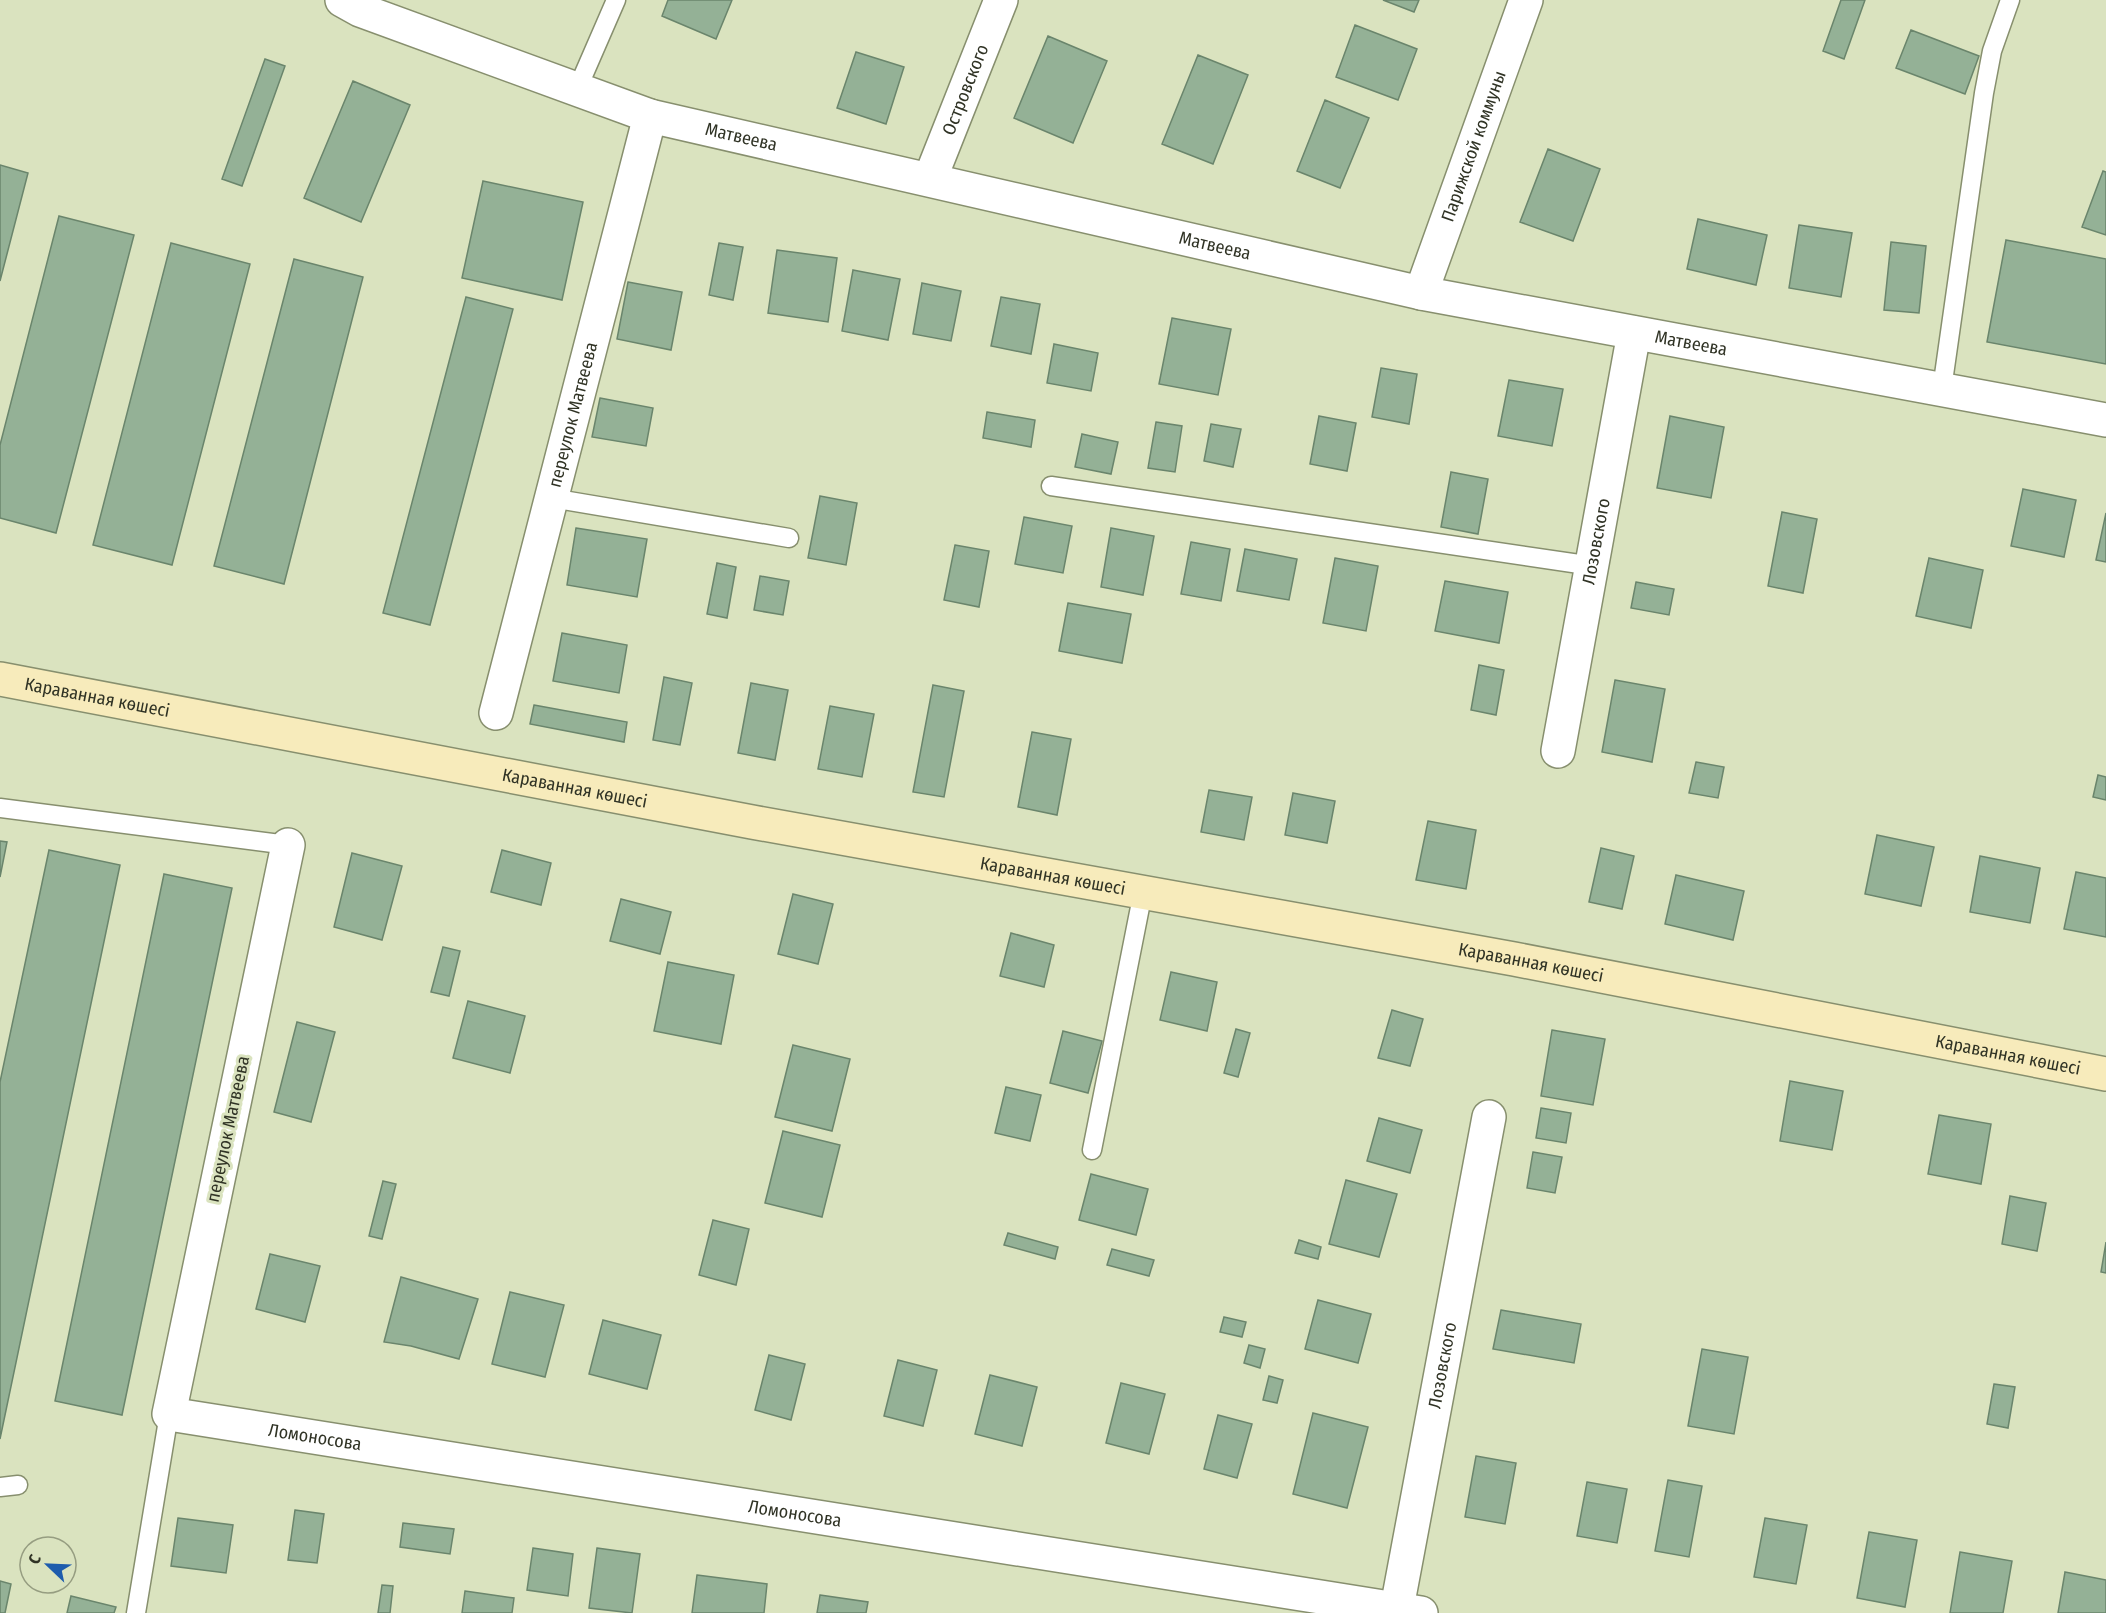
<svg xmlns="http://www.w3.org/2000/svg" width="2106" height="1613" font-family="'Fira Sans Condensed',sans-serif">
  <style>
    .building { fill: #94b196; stroke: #6a856c; stroke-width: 1.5 }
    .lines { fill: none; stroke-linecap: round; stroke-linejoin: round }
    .service-casing { stroke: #878f6e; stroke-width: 21 }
    .minor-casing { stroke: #878f6e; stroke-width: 36 }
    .secondary-casing { stroke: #878f6e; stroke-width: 36 }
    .service { stroke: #fff; stroke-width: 18 }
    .minor { stroke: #fff; stroke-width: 33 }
    .secondary { stroke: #f7ebbb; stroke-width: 33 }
    .labels { text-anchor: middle; stroke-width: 6; stroke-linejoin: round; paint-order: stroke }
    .street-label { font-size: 18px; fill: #303325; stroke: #dae3bf }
  </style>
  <rect width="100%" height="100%" fill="#dae3bf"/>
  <path class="building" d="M 668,0 L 732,0 L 716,39 L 662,16 Z
    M 1383,0 L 1419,0 L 1414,12 Z
    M 1841,0 L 1865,0 L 1844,59 L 1823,51 Z
    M 1355,25 L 1417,49 L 1398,100 L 1336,77 Z
    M 1911,30 L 1979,56 L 1965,94 L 1896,68 Z
    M 1048,36 L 1107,61 L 1073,143 L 1014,118 Z
    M 856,52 L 904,67 L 886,124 L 837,108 Z
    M 1198,55 L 1248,75 L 1213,164 L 1162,144 Z
    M 265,59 L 285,66 L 242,186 L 222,179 Z
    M 353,81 L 410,105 L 361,222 L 304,198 Z
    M 1325,100 L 1369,118 L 1340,188 L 1297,171 Z
    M 1548,149 L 1600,169 L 1573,241 L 1520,222 Z
    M 0,165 L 28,173 L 0,281 Z
    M 2103,171 L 2106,172 L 2106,235 L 2082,227 Z
    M 483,181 L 583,202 L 562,300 L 462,278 Z
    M 59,216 L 134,235 L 56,533 L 0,518 L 0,445 Z
    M 1698,219 L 1767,235 L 1756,285 L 1687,269 Z
    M 1799,225 L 1852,233 L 1841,297 L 1789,288 Z
    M 2006,240 L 2106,259 L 2106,364 L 1987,342 Z
    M 1891,242 L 1926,246 L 1919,313 L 1884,310 Z
    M 171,243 L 250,264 L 172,565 L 93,545 Z
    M 719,243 L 743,247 L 733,300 L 709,295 Z
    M 777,250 L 837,258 L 828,322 L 768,313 Z
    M 294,259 L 363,277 L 284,584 L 214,566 Z
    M 853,270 L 900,279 L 888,340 L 842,331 Z
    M 628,282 L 682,292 L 671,350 L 617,339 Z
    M 922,283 L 961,291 L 951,341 L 913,334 Z
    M 466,297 L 513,309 L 430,625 L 383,613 Z
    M 1001,297 L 1040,304 L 1031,354 L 991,346 Z
    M 1172,318 L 1231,329 L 1218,395 L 1159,384 Z
    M 1054,344 L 1098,353 L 1091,391 L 1047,383 Z
    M 1381,368 L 1417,374 L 1409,424 L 1372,417 Z
    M 1509,380 L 1563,389 L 1552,446 L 1498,436 Z
    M 600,398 L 653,408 L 646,446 L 592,437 Z
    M 987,412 L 1035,420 L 1031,447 L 983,438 Z
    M 1319,416 L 1356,423 L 1347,471 L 1310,464 Z
    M 1670,416 L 1724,427 L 1711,498 L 1657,488 Z
    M 1156,422 L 1182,426 L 1175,472 L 1148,468 Z
    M 1211,424 L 1241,429 L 1233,467 L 1204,461 Z
    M 1082,434 L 1118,442 L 1111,474 L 1075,467 Z
    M 1451,472 L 1488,479 L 1478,534 L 1441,527 Z
    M 2023,489 L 2076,500 L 2064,557 L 2011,546 Z
    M 820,496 L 857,503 L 846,565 L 808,558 Z
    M 1782,512 L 1817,519 L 1803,593 L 1768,586 Z
    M 2106,513 L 2106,562 L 2096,560 Z
    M 1024,517 L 1072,526 L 1063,573 L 1015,564 Z
    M 576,528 L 647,539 L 637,597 L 567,585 Z
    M 1111,528 L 1154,536 L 1143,595 L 1101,587 Z
    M 1191,542 L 1230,549 L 1221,601 L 1181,594 Z
    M 955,545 L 989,551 L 979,607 L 944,600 Z
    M 1245,549 L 1297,559 L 1289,600 L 1237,591 Z
    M 1335,558 L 1378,566 L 1366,631 L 1323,623 Z
    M 1929,558 L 1983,570 L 1971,628 L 1916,616 Z
    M 717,563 L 736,567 L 727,618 L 707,614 Z
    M 760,576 L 789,581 L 783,615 L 754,610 Z
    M 1445,581 L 1508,592 L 1499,643 L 1435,631 Z
    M 1636,582 L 1674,589 L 1669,615 L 1631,608 Z
    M 1068,603 L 1131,614 L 1122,663 L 1059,651 Z
    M 562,633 L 627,645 L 619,693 L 553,681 Z
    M 1479,665 L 1504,670 L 1496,715 L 1471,710 Z
    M 664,677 L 692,683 L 680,745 L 653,740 Z
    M 1615,680 L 1665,689 L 1652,762 L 1602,752 Z
    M 751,683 L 788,690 L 775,760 L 738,753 Z
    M 933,685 L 964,691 L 944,797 L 913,792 Z
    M 534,705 L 627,722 L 624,742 L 530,724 Z
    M 830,706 L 874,714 L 862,777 L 818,769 Z
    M 1032,732 L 1071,739 L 1057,815 L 1018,807 Z
    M 1696,762 L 1724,767 L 1718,798 L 1689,793 Z
    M 2098,775 L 2106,777 L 2106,800 L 2093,797 Z
    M 1209,790 L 1252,797 L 1244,840 L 1201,832 Z
    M 1293,793 L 1335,801 L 1327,843 L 1285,835 Z
    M 1428,821 L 1476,830 L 1466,889 L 1416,880 Z
    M 1877,835 L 1934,847 L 1921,906 L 1865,894 Z
    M 0,841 L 7,842 L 0,877 Z
    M 1601,848 L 1634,856 L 1622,909 L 1589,902 Z
    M 49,850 L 120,865 L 0,1439 L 0,1082 Z
    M 502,850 L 551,863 L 541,905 L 491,892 Z
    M 352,853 L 402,866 L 382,940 L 334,927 Z
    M 1980,856 L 2040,868 L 2030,923 L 1970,912 Z
    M 2076,872 L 2106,878 L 2106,937 L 2064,929 Z
    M 164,874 L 232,888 L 122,1415 L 55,1401 Z
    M 1676,875 L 1744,891 L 1733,940 L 1665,924 Z
    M 793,894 L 833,904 L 818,964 L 778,954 Z
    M 621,899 L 671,912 L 660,954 L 610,941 Z
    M 1011,933 L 1054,945 L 1044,987 L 1000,976 Z
    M 443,947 L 460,951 L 449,996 L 431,992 Z
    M 668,962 L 734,975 L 721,1044 L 654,1031 Z
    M 1171,972 L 1217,982 L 1207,1031 L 1160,1020 Z
    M 468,1001 L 525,1016 L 510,1073 L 453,1058 Z
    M 1392,1010 L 1423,1019 L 1410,1066 L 1378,1058 Z
    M 297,1022 L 335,1032 L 311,1122 L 274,1112 Z
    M 1236,1029 L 1250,1033 L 1238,1077 L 1224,1073 Z
    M 1552,1030 L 1605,1039 L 1593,1105 L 1541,1096 Z
    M 1063,1031 L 1102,1041 L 1088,1093 L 1050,1083 Z
    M 793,1045 L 850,1059 L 832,1131 L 775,1117 Z
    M 1790,1081 L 1843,1091 L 1832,1150 L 1780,1141 Z
    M 1006,1087 L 1041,1095 L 1030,1141 L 995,1133 Z
    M 1541,1108 L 1571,1113 L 1566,1143 L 1536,1138 Z
    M 1939,1115 L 1991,1124 L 1981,1184 L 1928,1174 Z
    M 1379,1118 L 1422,1130 L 1410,1173 L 1367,1161 Z
    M 783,1131 L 840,1145 L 822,1217 L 765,1203 Z
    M 1533,1152 L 1562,1157 L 1555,1193 L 1527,1188 Z
    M 1091,1174 L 1148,1189 L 1136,1235 L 1079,1220 Z
    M 1346,1180 L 1397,1194 L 1379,1257 L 1329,1244 Z
    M 383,1181 L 396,1184 L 382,1239 L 369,1236 Z
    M 2010,1196 L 2046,1203 L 2037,1251 L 2002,1244 Z
    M 713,1220 L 749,1229 L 736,1285 L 699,1275 Z
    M 1008,1233 L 1058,1247 L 1055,1259 L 1004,1245 Z
    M 1299,1240 L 1321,1247 L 1318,1259 L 1295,1253 Z
    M 2106,1242 L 2106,1273 L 2101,1272 Z
    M 1112,1249 L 1154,1260 L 1149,1276 L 1107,1265 Z
    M 270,1254 L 320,1266 L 305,1322 L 256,1309 Z
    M 401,1277 L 478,1299 L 459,1359 L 411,1346 L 384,1342 Z
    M 510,1292 L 564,1305 L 545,1377 L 492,1364 Z
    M 1318,1300 L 1371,1314 L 1358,1363 L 1305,1349 Z
    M 1501,1310 L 1581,1324 L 1574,1363 L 1493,1349 Z
    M 1224,1317 L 1246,1322 L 1242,1337 L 1220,1332 Z
    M 603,1320 L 661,1335 L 647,1389 L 589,1374 Z
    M 1249,1345 L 1265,1349 L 1260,1368 L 1244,1363 Z
    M 1702,1349 L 1748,1357 L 1734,1434 L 1688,1426 Z
    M 769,1355 L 805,1364 L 791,1420 L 755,1410 Z
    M 898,1360 L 937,1370 L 923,1426 L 884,1416 Z
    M 990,1375 L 1037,1387 L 1022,1446 L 975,1434 Z
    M 1269,1376 L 1283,1380 L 1277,1403 L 1263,1400 Z
    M 1121,1383 L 1165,1394 L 1149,1454 L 1106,1443 Z
    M 1994,1384 L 2015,1387 L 2008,1428 L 1987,1424 Z
    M 1313,1413 L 1368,1427 L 1347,1508 L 1293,1494 Z
    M 1218,1415 L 1252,1424 L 1237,1478 L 1204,1469 Z
    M 1476,1456 L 1516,1463 L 1505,1524 L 1465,1517 Z
    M 1668,1480 L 1702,1486 L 1689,1557 L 1655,1551 Z
    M 1587,1482 L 1627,1489 L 1617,1543 L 1577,1536 Z
    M 295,1510 L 324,1514 L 317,1563 L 288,1560 Z
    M 178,1518 L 233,1525 L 226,1573 L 171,1566 Z
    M 1765,1518 L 1807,1525 L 1796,1584 L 1754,1577 Z
    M 403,1523 L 454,1529 L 450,1554 L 400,1547 Z
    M 1869,1532 L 1917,1540 L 1905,1607 L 1857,1598 Z
    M 533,1548 L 573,1554 L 568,1596 L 527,1590 Z
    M 597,1548 L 640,1554 L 632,1613 L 589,1608 Z
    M 1960,1552 L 2012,1561 L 2003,1613 L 1950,1613 Z
    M 2065,1572 L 2106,1580 L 2106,1613 L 2058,1613 Z
    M 697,1575 L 767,1584 L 764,1613 L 692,1613 Z
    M 0,1581 L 11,1584 L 5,1613 L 0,1613 Z
    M 382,1585 L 393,1586 L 390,1613 L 378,1613 Z
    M 465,1591 L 514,1598 L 512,1613 L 462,1613 Z
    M 820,1595 L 868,1602 L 866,1613 L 817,1613 Z
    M 71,1596 L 116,1607 L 114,1613 L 67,1613 Z"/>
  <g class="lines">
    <defs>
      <path id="service" d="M 576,92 L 616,0
        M 1942,389 L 1984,93 L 1992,51 L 2010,0
        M 1051,486 L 1593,566
        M 551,498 L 789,538
        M 0,808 L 288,845
        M 1092,1150 L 1143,892
        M 0,1487 L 18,1485
        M 136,1613 L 169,1414"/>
      <g id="minor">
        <path id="s1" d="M 342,0 L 360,10 L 650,116 L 1421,293 L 2106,420"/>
        <path id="s2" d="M 930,179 L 1001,0"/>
        <path id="s3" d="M 1421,293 L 1526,0"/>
        <path id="s4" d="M 496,713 L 650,116"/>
        <path id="s5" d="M 1558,751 L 1634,333"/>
        <path id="s6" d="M 288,845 L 169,1414 L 1421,1613"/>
        <path id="s7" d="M 1396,1613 L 1489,1117"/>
      </g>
      <g id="secondary">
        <path id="s8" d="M 0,679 L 752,822 L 1514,959 L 2106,1074"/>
      </g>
    </defs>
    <use href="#service" class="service-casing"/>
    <use href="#minor" class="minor-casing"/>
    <use href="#secondary" class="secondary-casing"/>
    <use href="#service" class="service"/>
    <use href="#minor" class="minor"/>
    <use href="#secondary" class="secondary"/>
  </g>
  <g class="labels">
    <g class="street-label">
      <text dy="6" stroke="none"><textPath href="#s2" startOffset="96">Островского</textPath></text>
      <text dy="6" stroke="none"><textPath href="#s1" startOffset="423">Матвеева</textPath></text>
      <text dy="6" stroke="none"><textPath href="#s3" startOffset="156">Парижской коммуны</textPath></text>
      <text dy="6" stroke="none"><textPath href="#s1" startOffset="909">Матвеева</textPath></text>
      <text dy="6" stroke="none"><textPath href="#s1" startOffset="1395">Матвеева</textPath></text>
      <text dy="6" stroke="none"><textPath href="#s4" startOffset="308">переулок Матвеева</textPath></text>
      <text dy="6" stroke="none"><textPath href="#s5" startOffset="213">Лозовского</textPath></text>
      <text dy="6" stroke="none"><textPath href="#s8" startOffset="99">Караванная көшесі</textPath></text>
      <text dy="6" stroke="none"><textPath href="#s8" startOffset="585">Караванная көшесі</textPath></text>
      <text dy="6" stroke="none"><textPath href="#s8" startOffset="1071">Караванная көшесі</textPath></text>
      <text dy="6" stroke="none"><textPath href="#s8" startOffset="1557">Караванная көшесі</textPath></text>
      <text dy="6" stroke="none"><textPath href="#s8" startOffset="2043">Караванная көшесі</textPath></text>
      <text transform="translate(228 1129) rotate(-78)" y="6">переулок Матвеева</text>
      <text dy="6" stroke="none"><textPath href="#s7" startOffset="252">Лозовского</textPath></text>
      <text dy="6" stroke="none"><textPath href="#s6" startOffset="729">Ломоносова</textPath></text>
      <text dy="6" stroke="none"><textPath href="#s6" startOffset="1215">Ломоносова</textPath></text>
    </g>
  </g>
  <g transform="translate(48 1565) rotate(293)"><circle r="28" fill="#dae3bf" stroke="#969d81" stroke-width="1.5"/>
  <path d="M0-4.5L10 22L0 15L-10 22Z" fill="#1d5cad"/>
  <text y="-9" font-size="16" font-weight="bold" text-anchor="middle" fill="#303325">С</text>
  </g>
</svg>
